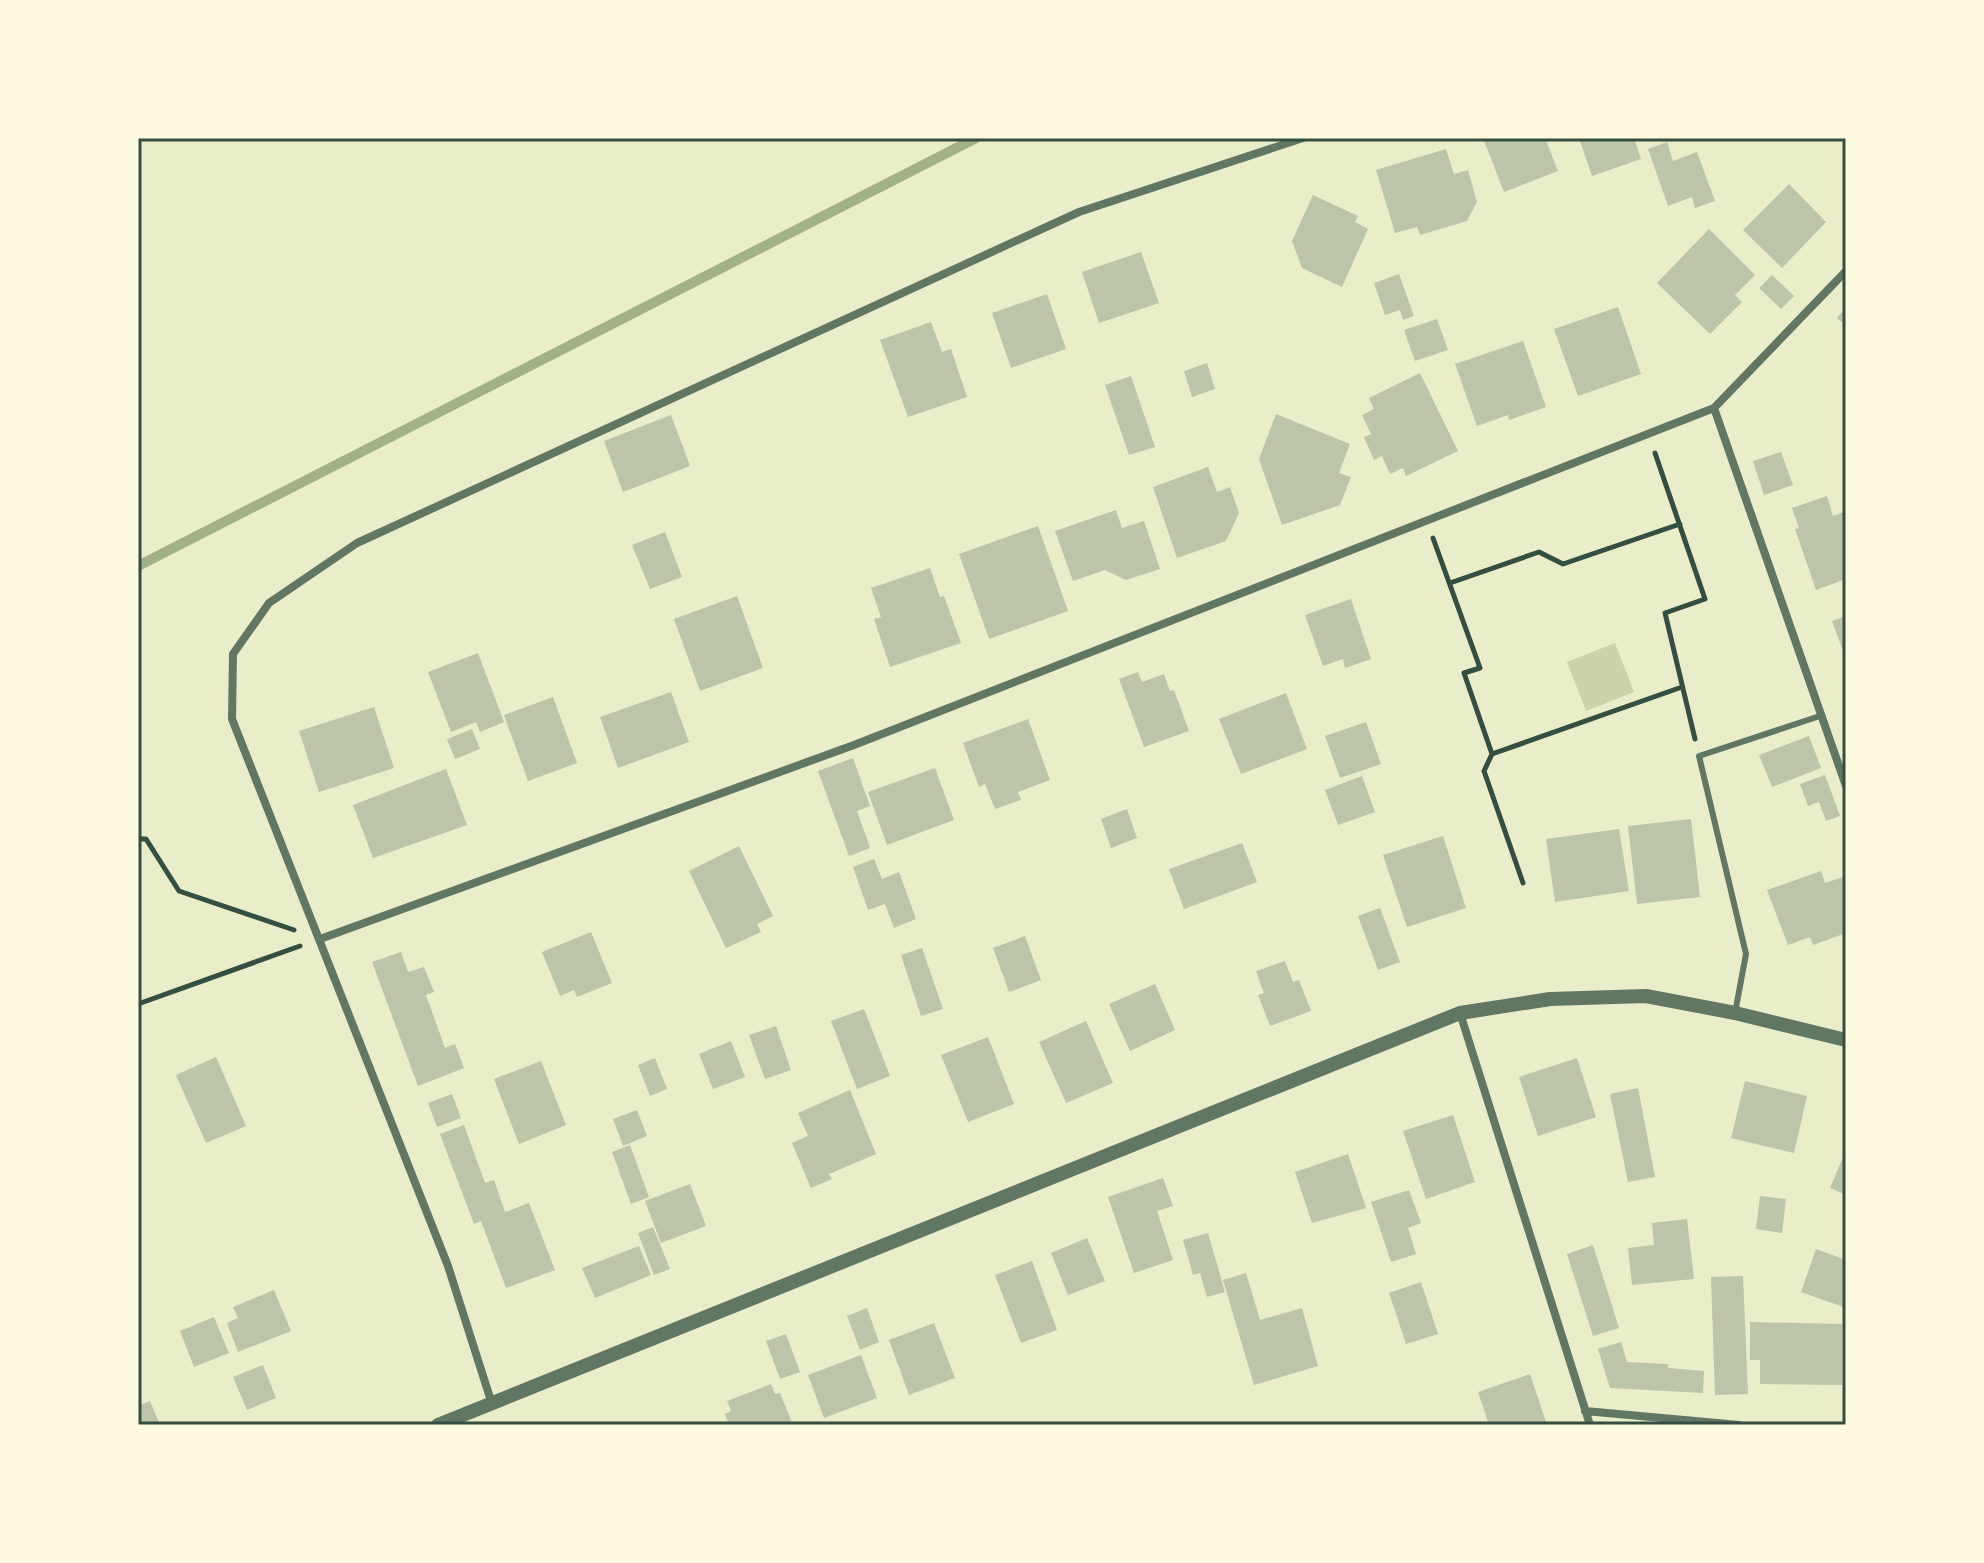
<svg xmlns="http://www.w3.org/2000/svg" width="1984" height="1563" font-family="'Times New Roman',serif">
  <style>
    .green { fill: #cad2ad }
    .lines { fill: none; stroke-linecap: round; stroke-linejoin: round }
    .stream { stroke: #a3b18a; stroke-width: 10 }
    .building { fill: #bcc5a7 }
    .path { stroke: #344e41; stroke-width: 5 }
    .service { stroke: #617663; stroke-width: 6 }
    .minor { stroke: #617663; stroke-width: 8 }
    .tertiary { stroke: #617663; stroke-width: 14 }
    .neatline { fill: none; stroke: #344e41; stroke-width: 3 }
  </style>
  <rect width="100%" height="100%" fill="#e9edc9"/>
  <path class="green" d="M 1615,643 L 1634,692 L 1586,711 L 1567,662 Z"/>
  <g class="lines">
    <path class="stream" d="M 138,566 L 976,138"/>
  </g>
  <path class="building" d="M 1483,138 L 1545,138 L 1558,171 L 1504,192 Z
    M 1579,138 L 1634,138 L 1641,159 L 1592,176 Z
    M 1667,142 L 1673,161 L 1697,152 L 1715,201 L 1695,208 L 1692,197 L 1668,206 L 1648,149 Z
    M 1446,149 L 1454,174 L 1468,170 L 1477,202 L 1467,221 L 1420,235 L 1417,227 L 1395,233 L 1376,170 Z
    M 1789,184 L 1826,222 L 1782,268 L 1743,230 Z
    M 1313,195 L 1358,216 L 1355,222 L 1368,229 L 1342,287 L 1302,268 L 1292,241 Z
    M 1709,229 L 1755,275 L 1735,295 L 1742,302 L 1710,334 L 1657,283 Z
    M 1141,252 L 1159,303 L 1099,323 L 1082,272 Z
    M 1399,274 L 1414,316 L 1403,320 L 1400,310 L 1385,315 L 1374,283 Z
    M 1772,275 L 1794,296 L 1781,309 L 1759,288 Z
    M 1047,294 L 1066,349 L 1011,368 L 992,313 Z
    M 1618,307 L 1641,374 L 1578,396 L 1554,329 Z
    M 1846,307 L 1846,326 L 1837,318 Z
    M 1437,319 L 1448,350 L 1415,361 L 1404,330 Z
    M 931,322 L 942,352 L 951,349 L 967,397 L 908,417 L 880,340 Z
    M 1523,341 L 1546,407 L 1509,420 L 1508,415 L 1477,426 L 1455,364 Z
    M 1207,363 L 1215,389 L 1192,397 L 1184,371 Z
    M 1420,373 L 1458,451 L 1406,476 L 1403,468 L 1390,474 L 1382,456 L 1374,460 L 1364,437 L 1371,434 L 1362,415 L 1374,409 L 1369,398 Z
    M 1131,376 L 1155,447 L 1129,455 L 1105,385 Z
    M 1276,414 L 1350,444 L 1339,473 L 1351,477 L 1340,505 L 1282,525 L 1259,459 Z
    M 671,415 L 690,466 L 623,492 L 604,441 Z
    M 1781,452 L 1793,485 L 1764,495 L 1753,461 Z
    M 1208,467 L 1217,492 L 1230,487 L 1239,513 L 1226,541 L 1177,558 L 1153,487 Z
    M 1827,496 L 1833,516 L 1846,511 L 1846,579 L 1816,590 L 1795,529 L 1799,528 L 1792,508 Z
    M 1116,510 L 1122,528 L 1144,521 L 1160,569 L 1126,580 L 1105,570 L 1073,581 L 1055,531 Z
    M 1038,526 L 1068,611 L 989,639 L 959,554 Z
    M 665,532 L 682,577 L 650,589 L 632,545 Z
    M 930,568 L 940,597 L 944,596 L 961,643 L 890,667 L 874,619 L 881,617 L 871,588 Z
    M 737,596 L 763,668 L 700,691 L 674,619 Z
    M 1351,599 L 1371,659 L 1345,668 L 1343,659 L 1323,666 L 1305,615 Z
    M 1846,616 L 1846,659 L 1832,621 Z
    M 478,653 L 504,722 L 480,732 L 476,722 L 451,732 L 428,672 Z
    M 1138,672 L 1142,682 L 1164,674 L 1170,691 L 1174,690 L 1189,731 L 1144,747 L 1119,679 Z
    M 671,692 L 689,742 L 618,768 L 600,717 Z
    M 1286,693 L 1307,749 L 1241,774 L 1219,719 Z
    M 553,697 L 577,763 L 528,781 L 504,715 Z
    M 374,707 L 394,768 L 319,792 L 299,731 Z
    M 1028,719 L 1050,780 L 1018,792 L 1021,800 L 995,809 L 985,784 L 979,787 L 963,743 Z
    M 1366,722 L 1381,764 L 1340,778 L 1325,736 Z
    M 472,729 L 480,749 L 455,759 L 447,739 Z
    M 1809,736 L 1821,768 L 1772,787 L 1759,755 Z
    M 853,758 L 870,806 L 857,811 L 870,848 L 849,856 L 818,771 Z
    M 935,768 L 954,820 L 887,845 L 868,792 Z
    M 446,769 L 467,825 L 373,858 L 353,805 Z
    M 1825,775 L 1840,816 L 1826,821 L 1819,802 L 1808,806 L 1800,784 Z
    M 1362,776 L 1375,812 L 1338,825 L 1325,790 Z
    M 1127,809 L 1137,838 L 1111,848 L 1101,819 Z
    M 1691,819 L 1700,897 L 1637,904 L 1628,826 Z
    M 1619,829 L 1629,891 L 1555,902 L 1546,839 Z
    M 1443,836 L 1466,908 L 1407,927 L 1383,855 Z
    M 1242,843 L 1257,882 L 1184,909 L 1169,869 Z
    M 739,846 L 773,916 L 757,924 L 761,932 L 726,948 L 689,871 Z
    M 874,859 L 882,879 L 899,872 L 916,919 L 894,928 L 885,904 L 868,910 L 853,867 Z
    M 1821,871 L 1825,883 L 1843,877 L 1846,885 L 1846,933 L 1813,945 L 1810,937 L 1788,945 L 1767,890 Z
    M 1380,908 L 1400,962 L 1378,970 L 1358,916 Z
    M 591,932 L 612,983 L 577,997 L 574,990 L 560,996 L 542,952 Z
    M 1025,936 L 1041,980 L 1009,992 L 993,948 Z
    M 922,948 L 943,1009 L 921,1016 L 901,955 Z
    M 401,952 L 408,972 L 424,967 L 434,992 L 426,995 L 445,1048 L 455,1044 L 464,1068 L 418,1086 L 372,962 Z
    M 1285,961 L 1293,982 L 1299,980 L 1311,1011 L 1270,1026 L 1258,995 L 1264,993 L 1256,971 Z
    M 1155,984 L 1175,1030 L 1130,1051 L 1109,1004 Z
    M 864,1009 L 890,1076 L 857,1089 L 831,1021 Z
    M 1086,1021 L 1113,1083 L 1066,1103 L 1039,1042 Z
    M 776,1026 L 791,1070 L 765,1079 L 749,1035 Z
    M 988,1037 L 1014,1104 L 968,1122 L 941,1055 Z
    M 731,1041 L 745,1077 L 713,1089 L 699,1054 Z
    M 216,1057 L 246,1126 L 206,1143 L 176,1075 Z
    M 655,1058 L 667,1089 L 650,1096 L 638,1065 Z
    M 1577,1058 L 1596,1117 L 1538,1136 L 1519,1077 Z
    M 541,1061 L 566,1125 L 519,1144 L 494,1079 Z
    M 1745,1081 L 1807,1096 L 1794,1153 L 1731,1138 Z
    M 1638,1088 L 1655,1177 L 1628,1182 L 1610,1094 Z
    M 850,1090 L 876,1154 L 829,1174 L 832,1179 L 811,1188 L 792,1143 L 808,1136 L 798,1113 Z
    M 452,1094 L 461,1118 L 437,1127 L 428,1103 Z
    M 637,1110 L 647,1136 L 623,1146 L 613,1119 Z
    M 1453,1115 L 1475,1182 L 1426,1199 L 1403,1131 Z
    M 464,1125 L 485,1183 L 494,1180 L 505,1212 L 529,1203 L 555,1270 L 506,1288 L 481,1221 L 474,1224 L 440,1134 Z
    M 630,1145 L 649,1197 L 631,1204 L 612,1152 Z
    M 1846,1150 L 1846,1195 L 1830,1188 Z
    M 1348,1154 L 1366,1208 L 1312,1223 L 1295,1172 Z
    M 1163,1178 L 1173,1206 L 1157,1211 L 1173,1260 L 1134,1273 L 1108,1197 Z
    M 690,1184 L 706,1226 L 661,1243 L 645,1201 Z
    M 1409,1190 L 1421,1223 L 1408,1228 L 1416,1254 L 1391,1262 L 1371,1202 Z
    M 1760,1196 L 1786,1199 L 1782,1233 L 1756,1229 Z
    M 1687,1219 L 1694,1279 L 1632,1285 L 1628,1248 L 1654,1245 L 1652,1223 Z
    M 653,1227 L 670,1269 L 654,1275 L 638,1233 Z
    M 1208,1233 L 1225,1292 L 1207,1297 L 1200,1273 L 1193,1275 L 1183,1240 Z
    M 1087,1238 L 1105,1281 L 1068,1295 L 1051,1253 Z
    M 1593,1245 L 1619,1328 L 1593,1336 L 1567,1254 Z
    M 639,1246 L 651,1275 L 595,1298 L 582,1268 Z
    M 1816,1249 L 1846,1260 L 1846,1308 L 1801,1292 Z
    M 1032,1261 L 1057,1330 L 1021,1343 L 995,1275 Z
    M 1246,1273 L 1260,1320 L 1302,1308 L 1318,1366 L 1254,1385 L 1223,1280 Z
    M 1743,1276 L 1748,1394 L 1715,1395 L 1711,1277 Z
    M 1421,1282 L 1438,1334 L 1406,1344 L 1389,1293 Z
    M 274,1290 L 291,1331 L 238,1352 L 227,1323 L 238,1318 L 233,1307 Z
    M 867,1308 L 879,1342 L 860,1350 L 847,1316 Z
    M 214,1317 L 229,1353 L 194,1367 L 180,1331 Z
    M 1750,1322 L 1842,1324 L 1842,1385 L 1760,1384 L 1760,1360 L 1750,1360 Z
    M 934,1323 L 955,1378 L 909,1395 L 889,1340 Z
    M 786,1334 L 800,1372 L 780,1379 L 766,1341 Z
    M 1621,1342 L 1627,1362 L 1668,1364 L 1668,1368 L 1704,1371 L 1703,1393 L 1610,1388 L 1598,1349 Z
    M 861,1355 L 877,1398 L 824,1418 L 808,1375 Z
    M 263,1365 L 276,1398 L 247,1410 L 233,1377 Z
    M 1530,1374 L 1547,1425 L 1489,1425 L 1478,1392 Z
    M 771,1384 L 775,1394 L 780,1393 L 793,1425 L 729,1425 L 725,1414 L 731,1411 L 727,1401 Z
    M 150,1401 L 160,1425 L 138,1425 L 138,1406 Z"/>
  <g class="lines">
    <path class="path" d="M 1655,453 L 1705,599 L 1665,613 L 1695,739
      M 1433,538 L 1480,668 L 1464,673 L 1492,754 L 1484,771 L 1523,883
      M 1450,583 L 1539,552 L 1563,564 L 1680,524
      M 1492,754 L 1682,687
      M 138,839 L 146,839 L 179,891 L 294,930
      M 138,1004 L 300,946"/>
    <path class="service" d="M 1735,1013 L 1746,954 L 1699,756 L 1820,716"/>
    <path class="minor" d="M 1714,408 L 1846,786
      M 320,939 L 854,745 L 1714,408 L 1846,271
      M 1460,1013 L 1590,1425
      M 492,1404 L 448,1266 L 232,719 L 233,654 L 269,603 L 357,543 L 1079,212 L 1303,138
      M 1585,1411 L 1739,1425"/>
    <path class="tertiary" d="M 438,1425 L 1460,1013 L 1550,999 L 1646,996 L 1735,1013 L 1846,1040"/>
  </g>
  <rect width="1984" height="1563" fill="none" stroke="#fefae0" stroke-width="280"/>
  <rect x="140" y="140" width="1704" height="1283" class="neatline"/>
</svg>
